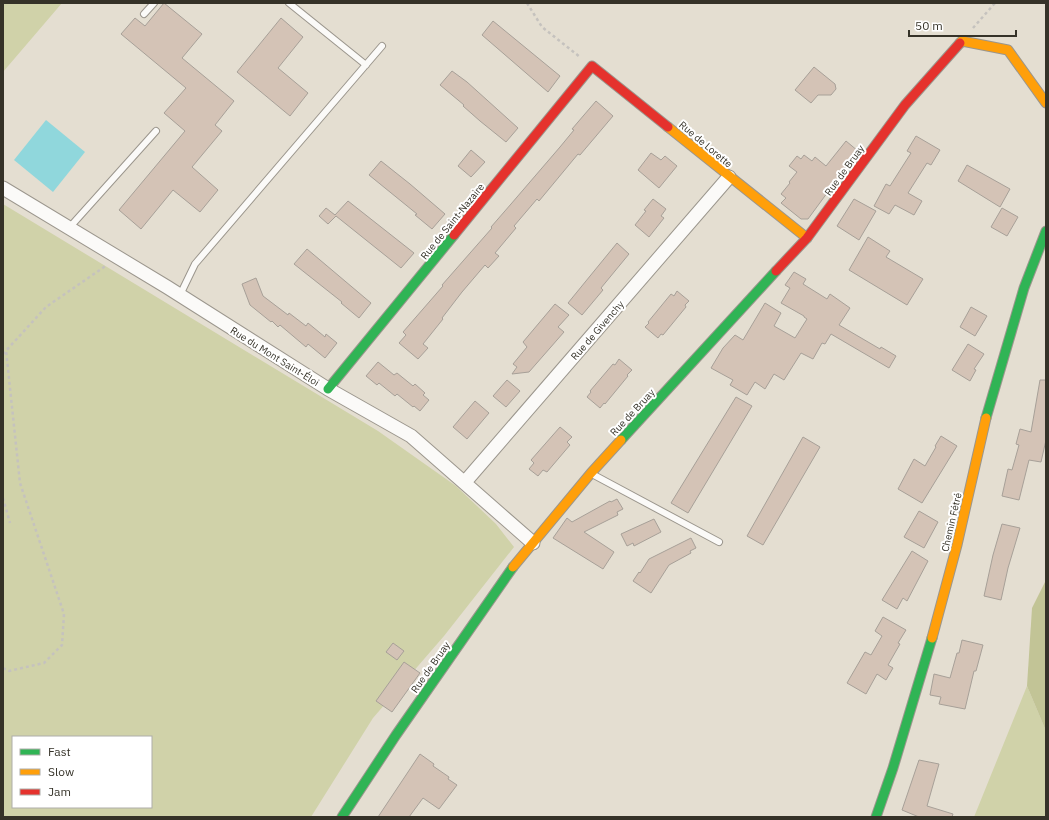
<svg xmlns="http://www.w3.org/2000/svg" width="1049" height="820" font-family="'IBM Plex Sans',sans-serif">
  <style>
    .green { fill: #d0d2a9; fill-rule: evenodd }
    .forest { fill: #c2c496 }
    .water { fill: #90d7dc }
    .building { fill: #d4c3b6; stroke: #a7a098 }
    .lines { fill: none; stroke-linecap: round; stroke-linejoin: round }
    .lane-casing { stroke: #9b968d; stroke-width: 8 }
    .street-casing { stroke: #9b968d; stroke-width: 15 }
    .fast-casing { stroke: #9b968d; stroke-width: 11 }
    .slow-casing { stroke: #9b968d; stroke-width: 11 }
    .jam-casing { stroke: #9b968d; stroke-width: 11 }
    .path { stroke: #c5c2be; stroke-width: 2.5; stroke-dasharray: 3 3; stroke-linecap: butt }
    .lane { stroke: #fbfaf8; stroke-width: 6 }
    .street { stroke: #fbfaf8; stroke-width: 13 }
    .fast { stroke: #30b455; stroke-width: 9 }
    .slow { stroke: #ff9f0a; stroke-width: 9 }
    .jam { stroke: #e5322d; stroke-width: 9 }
    .labels { text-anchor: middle; stroke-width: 4; stroke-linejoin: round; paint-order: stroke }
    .street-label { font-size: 10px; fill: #353228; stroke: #fff }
  </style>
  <rect width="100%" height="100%" fill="#e4ded1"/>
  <path class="green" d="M 3,3 L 62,3 L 3,72 Z
    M 3,204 L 378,431 L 456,486 L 496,524 L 514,547 L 444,636 L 373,718 L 311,817 L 3,817 ZM 13,737 L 151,737 L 151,807 L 13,807 Z
    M 1027,686 L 1046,731 L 1046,817 L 974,817 Z"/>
  <path class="forest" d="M 1046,580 L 1046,731 L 1027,686 L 1032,608 Z"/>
  <path class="water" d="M 46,120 L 85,152 L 53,192 L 14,160 Z"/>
  <path class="building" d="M 164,3 L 202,34 L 182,58 L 234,101 L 215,125 L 222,131 L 192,167 L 218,190 L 200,212 L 173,190 L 141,229 L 119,210 L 185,131 L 164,113 L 186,88 L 121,34 L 135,18 L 145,26 Z
    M 281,18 L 303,37 L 278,68 L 308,93 L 290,116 L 237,72 Z
    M 493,21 L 560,76 L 548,92 L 482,35 Z
    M 814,67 L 835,84 L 836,89 L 831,95 L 818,95 L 811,103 L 795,90 Z
    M 452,71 L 467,82 L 518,128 L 506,142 L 480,121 L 463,106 L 464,105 L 440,85 Z
    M 596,101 L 613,116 L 580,155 L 578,154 L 539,201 L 537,199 L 514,226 L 516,228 L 495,253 L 499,256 L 488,268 L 485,265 L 462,292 L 442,318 L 443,319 L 423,344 L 428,348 L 418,359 L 399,343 L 406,335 L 403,332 L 443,286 L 442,285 L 492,228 L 491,227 L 511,204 L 560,147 L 574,130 L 572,129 Z
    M 916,136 L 940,150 L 931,165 L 927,163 L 908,193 L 922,201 L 914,215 L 895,205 L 889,214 L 874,206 L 886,184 L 890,186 L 911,153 L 907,151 Z
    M 846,141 L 858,151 L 808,219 L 801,219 L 781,203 L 786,198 L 781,194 L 790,183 L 789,182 L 797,172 L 789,166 L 797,156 L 801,159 L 804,155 L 812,161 L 815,157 L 826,166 Z
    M 471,150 L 485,162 L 471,177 L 458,166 Z
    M 651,153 L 661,160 L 665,156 L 677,166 L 659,188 L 638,170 Z
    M 381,161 L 410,184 L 445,214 L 432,229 L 415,215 L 417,214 L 369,175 Z
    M 967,165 L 1010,189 L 1000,207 L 958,181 Z
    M 653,199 L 666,209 L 661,216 L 664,218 L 649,237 L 635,225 L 646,211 L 644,210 Z
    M 854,199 L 876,211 L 859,240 L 837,226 Z
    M 348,201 L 414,253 L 401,268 L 336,216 L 328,224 L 319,216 L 326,208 L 335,215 Z
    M 1002,208 L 1018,217 L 1007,236 L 991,227 Z
    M 868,237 L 890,251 L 886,257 L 923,279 L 907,305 L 849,270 Z
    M 617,243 L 629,254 L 601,288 L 603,290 L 582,315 L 568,303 Z
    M 307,249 L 371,303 L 359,318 L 341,303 L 342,302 L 294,264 Z
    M 794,272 L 806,279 L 803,284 L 827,299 L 830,294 L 850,308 L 839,325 L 880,349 L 881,347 L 896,356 L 889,368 L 831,334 L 825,344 L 822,343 L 813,359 L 801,353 L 784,380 L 774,374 L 765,389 L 755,382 L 747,395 L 730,385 L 733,380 L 711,368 L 723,348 L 735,335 L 743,340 L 765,303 L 781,313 L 774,326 L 795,338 L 807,319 L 804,317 L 804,316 L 781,303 L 790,288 L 785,285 Z
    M 256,278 L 263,296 L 288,315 L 289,313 L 306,326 L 308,323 L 325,337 L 326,334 L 337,343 L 325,358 L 308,344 L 306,347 L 280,325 L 278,327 L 272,321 L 271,322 L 250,305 L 242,284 Z
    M 677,291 L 689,301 L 685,305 L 686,307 L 663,335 L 661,334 L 658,338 L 645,327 L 649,323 L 648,322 L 671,294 L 674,296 Z
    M 555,304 L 569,315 L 558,327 L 564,332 L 529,372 L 512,374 L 517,367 L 513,364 L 527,347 L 523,342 Z
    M 971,307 L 987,316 L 975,336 L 960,327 Z
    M 968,344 L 984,354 L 974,369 L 976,370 L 970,381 L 952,370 Z
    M 619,359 L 632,370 L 627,375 L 628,376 L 605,404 L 604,403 L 600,408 L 587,397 L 591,392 L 590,391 L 613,364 L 615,365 Z
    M 378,362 L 394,375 L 397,373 L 413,386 L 415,384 L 425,393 L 423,395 L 429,400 L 420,411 L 414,406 L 413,407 L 397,394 L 395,396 L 379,383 L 377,385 L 366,376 Z
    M 507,380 L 520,391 L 506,407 L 493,396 Z
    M 1040,380 L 1046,380 L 1046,440 L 1041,462 L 1029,460 L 1019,500 L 1002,496 L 1008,469 L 1012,470 L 1019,445 L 1016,444 L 1020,429 L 1031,432 Z
    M 736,397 L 752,406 L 688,513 L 671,503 Z
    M 475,401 L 489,413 L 467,439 L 453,427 Z
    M 560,427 L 572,437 L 567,442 L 570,445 L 547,472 L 543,470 L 538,476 L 529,469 L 534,463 L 531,460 Z
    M 941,436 L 957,446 L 922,503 L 898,489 L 914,459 L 925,466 L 936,447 L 935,446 Z
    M 803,437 L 820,447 L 763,545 L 747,536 Z
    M 617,499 L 623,509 L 617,512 L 618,515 L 584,532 L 614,552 L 603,569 L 553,538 L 567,518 L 572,522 L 610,501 L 611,502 Z
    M 919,511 L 938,522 L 924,548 L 904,537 Z
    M 654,519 L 661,532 L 634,546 L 633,543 L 627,546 L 621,534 Z
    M 1002,524 L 1020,528 L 1008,568 L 1001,600 L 984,596 L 993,555 Z
    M 691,538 L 696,548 L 690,551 L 691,553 L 669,565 L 651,593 L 633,581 L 639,572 L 640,573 L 649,559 Z
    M 912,551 L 928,561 L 907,601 L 903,598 L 897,609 L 882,600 Z
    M 883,617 L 906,630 L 898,643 L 900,644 L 888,665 L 893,668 L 886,680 L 877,674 L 866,694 L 847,683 L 865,652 L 871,655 L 882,636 L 875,631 Z
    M 962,640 L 983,645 L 976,671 L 974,671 L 965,709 L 939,704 L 941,697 L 930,695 L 934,674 L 950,678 L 957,653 L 959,653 Z
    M 393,643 L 404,651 L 397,660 L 386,652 Z
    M 404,662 L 420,673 L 392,712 L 376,701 Z
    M 420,754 L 434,764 L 433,766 L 449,777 L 448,779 L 457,785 L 439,809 L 423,798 L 409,817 L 378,817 Z
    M 919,760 L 939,764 L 927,806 L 953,814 L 952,817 L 919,817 L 902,810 Z"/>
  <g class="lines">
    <defs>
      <path id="lane" d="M 289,3 L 366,65
        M 144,14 L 154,3
        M 69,228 L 156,131
        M 180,295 L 195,264 L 382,46
        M 592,474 L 719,542"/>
      <path id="street" d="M 3,188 L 167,287 L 328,389 L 411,436 L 533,543
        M 465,482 L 729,177"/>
      <path id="fast" d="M 328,389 L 454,235
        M 986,418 L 1024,288 L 1046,231
        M 621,440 L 776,271
        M 342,817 L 396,735 L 513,567
        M 876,817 L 893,768 L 932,638"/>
      <path id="slow" d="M 960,43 L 962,41 L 1008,50 L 1046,103
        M 668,127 L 807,238
        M 513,567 L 591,473 L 621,440
        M 932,638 L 957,545 L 986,418"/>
      <path id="jam" d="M 454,235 L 592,66 L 668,127
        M 776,271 L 807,238 L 905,105 L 960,43"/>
    </defs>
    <use href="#lane" class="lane-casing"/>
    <use href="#street" class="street-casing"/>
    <use href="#fast" class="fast-casing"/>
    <use href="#slow" class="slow-casing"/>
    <use href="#jam" class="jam-casing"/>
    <path class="path" d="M 527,3 L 542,27 L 580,57
      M 973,28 L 995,3
      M 3,354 L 46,307 L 107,265
      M 3,498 L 10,523
      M 3,668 L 9,671 L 44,663 L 62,645 L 64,614 L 20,483 L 6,350"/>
    <use href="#lane" class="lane"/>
    <use href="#street" class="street"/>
    <use href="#fast" class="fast"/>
    <use href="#slow" class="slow"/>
    <use href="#jam" class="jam"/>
  </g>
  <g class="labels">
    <g class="street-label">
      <text transform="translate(706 144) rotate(40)" y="4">Rue de Lorette</text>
      <text transform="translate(844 170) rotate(-54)" y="4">Rue de Bruay</text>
      <text transform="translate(452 221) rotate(-51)" y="4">Rue de Saint-Nazaire</text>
      <text transform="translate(597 330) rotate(-49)" y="4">Rue de Givenchy</text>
      <text transform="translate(275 356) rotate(32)" y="4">Rue du Mont Saint-Éloi</text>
      <text transform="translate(632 412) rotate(-47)" y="4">Rue de Bruay</text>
      <text transform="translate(951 522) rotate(-77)" y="4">Chemin Fétré</text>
      <text transform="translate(430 667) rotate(-55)" y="4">Rue de Bruay</text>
    </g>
  </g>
  <rect width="1049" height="820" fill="none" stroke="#353228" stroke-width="8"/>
  <rect x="12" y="736" width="140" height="72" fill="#ffffff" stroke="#aeada9"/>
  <rect x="20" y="749" width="20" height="6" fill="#30b455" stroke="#aeada9"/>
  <text x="48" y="756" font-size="12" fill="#353228">Fast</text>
  <rect x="20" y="769" width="20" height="6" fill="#ff9f0a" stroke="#aeada9"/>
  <text x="48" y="776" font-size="12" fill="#353228">Slow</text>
  <rect x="20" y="789" width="20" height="6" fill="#e5322d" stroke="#aeada9"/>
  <text x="48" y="796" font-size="12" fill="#353228">Jam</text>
  <path d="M909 30v6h107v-6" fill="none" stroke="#353228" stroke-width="2"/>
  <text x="915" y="30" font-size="12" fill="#353228" stroke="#ffffff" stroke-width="3" paint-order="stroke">50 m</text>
</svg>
